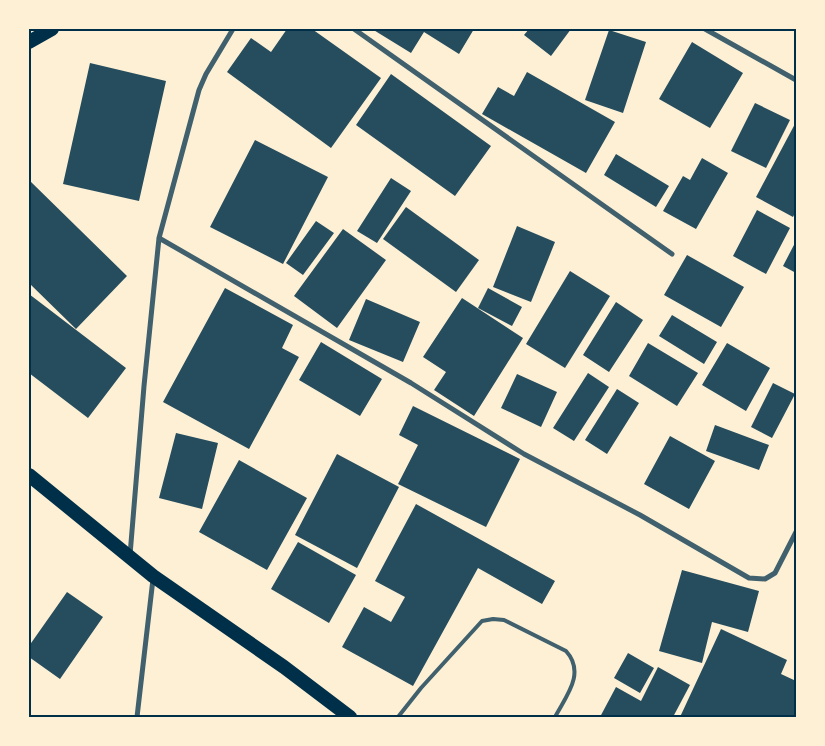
<svg xmlns="http://www.w3.org/2000/svg" width="825" height="746" font-family="'Source Serif 4',serif">
  <style>
    .building { fill: #264d5e }
    .lines { fill: none; stroke-linecap: round; stroke-linejoin: round }
    .service { stroke: #3f606c; stroke-width: 4 }
    .minor { stroke: #3f606c; stroke-width: 5 }
    .trunk { stroke: #003049; stroke-width: 14 }
    .neatline { fill: none; stroke: #003049; stroke-width: 2 }
  </style>
  <rect width="100%" height="100%" fill="#fdf0d5"/>
  <path class="building" d="M 287,29 L 312,29 L 381,78 L 331,148 L 227,72 L 251,38 L 271,52 Z
    M 372,29 L 474,29 L 459,54 L 424,32 L 411,53 Z
    M 529,29 L 571,29 L 551,56 L 524,35 Z
    M 609,30 L 646,42 L 623,113 L 585,100 Z
    M 692,42 L 743,73 L 710,128 L 659,99 Z
    M 90,63 L 166,81 L 139,201 L 63,184 Z
    M 527,72 L 615,122 L 586,173 L 482,114 L 498,87 L 514,96 Z
    M 391,74 L 491,146 L 455,196 L 356,125 Z
    M 755,103 L 790,120 L 766,168 L 731,151 Z
    M 796,122 L 796,211 L 793,217 L 756,197 Z
    M 255,140 L 328,177 L 283,264 L 210,227 Z
    M 616,154 L 669,186 L 656,207 L 604,175 Z
    M 702,158 L 728,173 L 696,229 L 663,211 L 683,176 L 690,180 Z
    M 391,178 L 411,191 L 377,243 L 357,231 Z
    M 29,180 L 127,276 L 76,329 L 29,283 Z
    M 406,207 L 479,260 L 456,292 L 383,239 Z
    M 757,210 L 790,228 L 766,274 L 733,256 Z
    M 316,221 L 334,233 L 303,275 L 286,263 Z
    M 517,226 L 555,242 L 531,302 L 493,287 Z
    M 343,229 L 386,260 L 337,328 L 294,296 Z
    M 796,241 L 796,273 L 783,266 Z
    M 687,255 L 744,287 L 721,327 L 664,295 Z
    M 570,271 L 610,296 L 565,368 L 526,344 Z
    M 225,288 L 293,325 L 282,348 L 299,357 L 249,449 L 163,402 Z
    M 488,288 L 522,307 L 512,326 L 478,308 Z
    M 29,294 L 126,368 L 88,418 L 29,373 Z
    M 462,298 L 523,338 L 474,416 L 434,390 L 446,372 L 423,357 Z
    M 366,299 L 420,322 L 403,362 L 349,340 Z
    M 616,302 L 643,320 L 609,372 L 583,355 Z
    M 672,315 L 717,342 L 704,364 L 659,336 Z
    M 321,342 L 382,379 L 360,416 L 299,380 Z
    M 648,343 L 698,373 L 677,406 L 629,376 Z
    M 727,343 L 770,368 L 746,411 L 702,385 Z
    M 588,373 L 609,387 L 574,441 L 553,428 Z
    M 517,374 L 557,392 L 541,427 L 501,408 Z
    M 773,383 L 795,394 L 772,438 L 751,427 Z
    M 617,389 L 639,403 L 607,454 L 585,440 Z
    M 413,406 L 520,459 L 486,527 L 398,484 L 418,445 L 399,435 Z
    M 715,425 L 769,445 L 759,470 L 706,451 Z
    M 176,433 L 218,443 L 202,509 L 159,498 Z
    M 670,436 L 715,461 L 689,509 L 644,484 Z
    M 337,454 L 399,487 L 357,568 L 295,535 Z
    M 239,460 L 307,498 L 267,570 L 199,532 Z
    M 416,504 L 555,581 L 542,604 L 478,568 L 413,686 L 342,647 L 364,607 L 391,622 L 405,597 L 375,581 Z
    M 298,542 L 356,575 L 329,623 L 271,589 Z
    M 682,570 L 759,591 L 748,632 L 712,622 L 702,663 L 659,651 Z
    M 67,592 L 103,617 L 60,679 L 29,657 L 29,646 Z
    M 721,629 L 787,660 L 781,674 L 796,681 L 796,717 L 680,717 Z
    M 628,653 L 654,668 L 640,693 L 614,678 Z
    M 658,667 L 690,685 L 673,717 L 600,717 L 616,687 L 641,701 Z"/>
  <g class="lines">
    <path class="service" d="M 398,717 L 421,688 L 482,621 L 493,619 L 504,620 L 566,651 C 586,673 566,696 555,717"/>
    <path class="minor" d="M 354,29 L 672,254
      M 705,29 L 796,80
      M 159,238 L 411,383 L 524,454 L 640,515 L 749,578 L 765,579 L 775,573 L 796,532
      M 130,555 L 144,386 L 159,238 L 199,90 L 206,74 L 233,29
      M 137,717 L 153,579"/>
    <path class="trunk" d="M 29,42 L 52,29
      M 29,475 L 153,576 L 284,667 L 350,717"/>
  </g>
  <rect width="825" height="746" fill="none" stroke="#fdf0d5" stroke-width="60"/>
  <rect x="30" y="30" width="765" height="686" class="neatline"/>
</svg>
